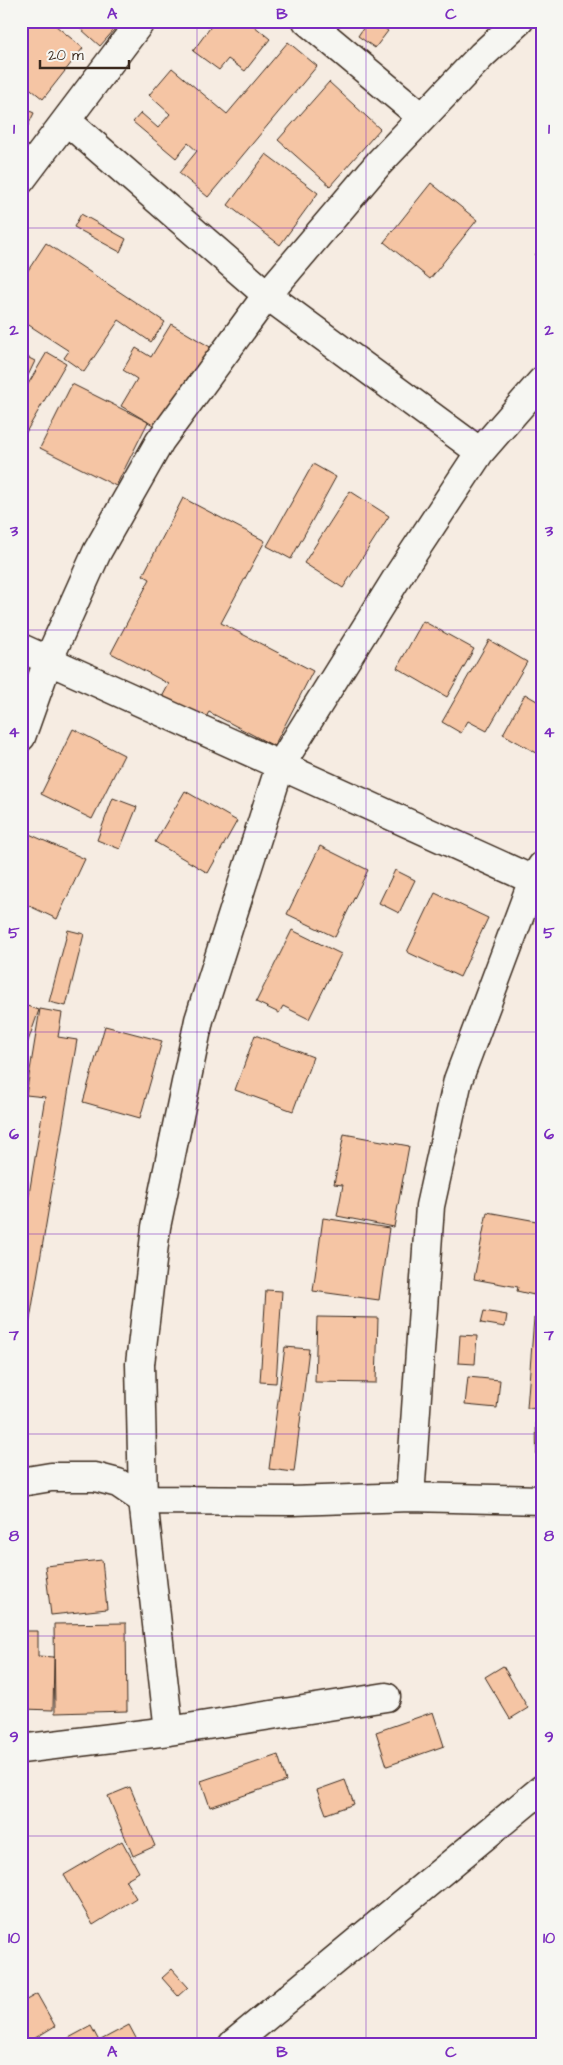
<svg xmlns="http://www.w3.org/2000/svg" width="563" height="2065" font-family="'Architects Daughter',sans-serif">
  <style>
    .building { fill: #f5c5a4; stroke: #3b2a1e }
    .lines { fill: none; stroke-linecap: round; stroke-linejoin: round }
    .street-casing { stroke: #3b2a1e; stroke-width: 31 }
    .street { stroke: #f6f6f2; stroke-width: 28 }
    .grid { fill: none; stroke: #7b2cbf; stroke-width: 1; stroke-opacity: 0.55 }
    .neatline { fill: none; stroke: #7b2cbf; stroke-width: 2 }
    .grid-label { font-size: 16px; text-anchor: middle; font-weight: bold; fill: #7b2cbf }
  </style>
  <rect width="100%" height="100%" fill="#f6ece2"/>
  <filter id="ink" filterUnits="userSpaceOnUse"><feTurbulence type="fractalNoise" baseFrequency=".02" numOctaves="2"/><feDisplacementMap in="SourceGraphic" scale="10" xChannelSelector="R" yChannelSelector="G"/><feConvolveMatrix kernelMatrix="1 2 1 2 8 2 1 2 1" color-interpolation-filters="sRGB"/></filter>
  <g filter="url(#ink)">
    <path class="building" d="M 21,21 L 50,21 L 83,48 L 43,99 L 21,81 Z
      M 72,21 L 122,21 L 100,46 Z
      M 215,21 L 248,21 L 270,39 L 245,71 L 228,59 L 219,70 L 193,51 Z
      M 368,21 L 375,21 L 388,31 L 375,48 L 358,36 Z
      M 288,42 L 317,66 L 208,197 L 179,173 L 197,151 L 188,143 L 176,158 L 133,122 L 141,113 L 158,128 L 170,114 L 149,95 L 172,68 L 227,114 Z
      M 329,82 L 380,129 L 330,186 L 278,140 Z
      M 21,107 L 34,113 L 21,140 Z
      M 266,154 L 318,193 L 280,245 L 228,205 Z
      M 431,183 L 477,220 L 430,279 L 384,242 Z
      M 81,214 L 126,239 L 120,252 L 74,227 Z
      M 46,243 L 165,322 L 151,342 L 119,320 L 84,372 L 64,358 L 69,351 L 21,320 L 21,281 Z
      M 542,247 L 542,261 L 535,255 Z
      M 171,324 L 217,351 L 168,434 L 121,406 L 137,379 L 123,370 L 136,348 L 151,357 Z
      M 47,352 L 66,363 L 22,439 L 21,396 Z
      M 21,354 L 35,361 L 21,390 Z
      M 72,384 L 148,422 L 116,486 L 40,448 Z
      M 313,464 L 336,477 L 291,559 L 267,546 Z
      M 350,491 L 389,516 L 343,588 L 304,563 Z
      M 183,498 L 265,541 L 221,623 L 313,671 L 274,746 L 209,712 L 203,722 L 161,699 L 169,684 L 111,653 L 150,579 L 143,575 Z
      M 423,621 L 474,649 L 447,697 L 397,668 Z
      M 489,640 L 527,662 L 487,731 L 468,721 L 461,733 L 442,722 Z
      M 525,694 L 542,704 L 542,756 L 503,734 Z
      M 73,729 L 124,755 L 92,819 L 41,794 Z
      M 185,791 L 237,821 L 208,873 L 155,842 Z
      M 113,798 L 137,807 L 120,849 L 97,840 Z
      M 27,833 L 85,859 L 57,919 L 21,902 L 21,845 Z
      M 320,846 L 368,870 L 335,937 L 287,914 Z
      M 395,870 L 415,880 L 399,913 L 379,903 Z
      M 435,893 L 488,918 L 460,977 L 407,952 Z
      M 68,930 L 84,934 L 66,1006 L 49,1002 Z
      M 292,930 L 341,954 L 309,1019 L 283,1006 L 279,1013 L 256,1002 Z
      M 21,1004 L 39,1010 L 21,1061 Z
      M 40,1009 L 62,1013 L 58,1037 L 77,1040 L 23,1361 L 21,1360 L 21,1243 L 45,1097 L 26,1095 Z
      M 105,1026 L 162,1041 L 140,1118 L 83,1102 Z
      M 255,1035 L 313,1057 L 293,1111 L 235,1090 Z
      M 344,1134 L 409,1146 L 394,1227 L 337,1216 L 343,1185 L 334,1184 Z
      M 487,1212 L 542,1222 L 542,1254 L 534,1295 L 517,1291 L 518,1287 L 474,1279 Z
      M 323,1218 L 389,1228 L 379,1300 L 313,1291 Z
      M 266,1290 L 282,1291 L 276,1383 L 260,1382 Z
      M 484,1311 L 507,1315 L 505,1327 L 481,1323 Z
      M 317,1317 L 378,1318 L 376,1383 L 315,1382 Z
      M 534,1318 L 542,1318 L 542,1409 L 527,1408 Z
      M 460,1335 L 477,1336 L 475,1364 L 458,1363 Z
      M 285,1347 L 309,1349 L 294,1472 L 269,1469 Z
      M 468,1377 L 500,1380 L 497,1408 L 465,1405 Z
      M 536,1411 L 542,1411 L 542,1495 L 537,1495 Z
      M 102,1560 L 107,1609 L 51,1615 L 45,1566 Z
      M 126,1623 L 127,1711 L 55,1713 L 54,1624 Z
      M 25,1631 L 38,1631 L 38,1656 L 54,1657 L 53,1710 L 23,1709 Z
      M 503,1666 L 528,1708 L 510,1719 L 485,1677 Z
      M 433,1712 L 444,1746 L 387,1766 L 376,1732 Z
      M 278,1755 L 286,1781 L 210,1807 L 201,1781 Z
      M 345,1780 L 354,1804 L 326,1814 L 317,1790 Z
      M 130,1787 L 155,1846 L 133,1856 L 108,1796 Z
      M 122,1841 L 139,1872 L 125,1880 L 136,1898 L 93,1925 L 64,1875 Z
      M 172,1969 L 188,1987 L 178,1996 L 162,1978 Z
      M 37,1994 L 55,2026 L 27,2043 L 21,2034 L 21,2003 Z
      M 129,2025 L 137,2040 L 130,2044 L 67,2044 L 65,2040 L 91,2026 L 99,2041 Z"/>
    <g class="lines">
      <defs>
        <path id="street" d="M 307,21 L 422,117
          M 67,121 L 267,295 L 480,452
          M 21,180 L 141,21
          M 21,648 L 542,884
          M 21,737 L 48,661 L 97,552 L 160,441 L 267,295 L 379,163 L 482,55 L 519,21
          M 21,1482 L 51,1477 L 95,1477 L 118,1483 L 143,1500 L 292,1501 L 410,1497 L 542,1500
          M 410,1497 L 430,1206 L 458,1080 L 533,880 L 542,866
          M 169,1731 L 143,1500 L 140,1364 L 156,1227 L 199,1020 L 280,766 L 400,573 L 480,452 L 542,381
          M 21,1749 L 169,1731 L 386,1697
          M 233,2044 L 542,1789"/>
      </defs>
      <use href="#street" class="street-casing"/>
      <use href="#street" class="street"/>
    </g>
  </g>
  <path class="grid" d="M 197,21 L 197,2044M 366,21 L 366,2044M 21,228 L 542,228M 21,430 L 542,430M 21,630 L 542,630M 21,832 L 542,832M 21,1032 L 542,1032M 21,1234 L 542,1234M 21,1434 L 542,1434M 21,1636 L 542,1636M 21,1836 L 542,1836"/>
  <rect width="563" height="2065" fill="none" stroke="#f6f6f2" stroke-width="55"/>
  <path d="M40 60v8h89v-8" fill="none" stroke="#3b2a1e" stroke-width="2.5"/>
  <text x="48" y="60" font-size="15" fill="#3b2a1e" stroke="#f6f6f2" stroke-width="4" paint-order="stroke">20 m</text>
  <rect x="28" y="28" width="508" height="2010" class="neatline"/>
  <g class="grid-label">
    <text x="112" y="19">A</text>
    <text x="282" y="19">B</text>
    <text x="451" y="19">C</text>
    <text x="14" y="134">1</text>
    <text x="549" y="134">1</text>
    <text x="14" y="335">2</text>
    <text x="549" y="335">2</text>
    <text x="14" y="536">3</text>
    <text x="549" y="536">3</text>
    <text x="14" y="737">4</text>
    <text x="549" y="737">4</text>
    <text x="14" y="938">5</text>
    <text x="549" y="938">5</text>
    <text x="14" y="1139">6</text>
    <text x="549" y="1139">6</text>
    <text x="14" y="1340">7</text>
    <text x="549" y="1340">7</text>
    <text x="14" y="1541">8</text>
    <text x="549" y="1541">8</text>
    <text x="14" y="1742">9</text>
    <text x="549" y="1742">9</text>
    <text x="14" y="1943">10</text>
    <text x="549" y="1943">10</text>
    <text x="112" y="2057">A</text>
    <text x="282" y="2057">B</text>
    <text x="451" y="2057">C</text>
  </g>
</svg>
